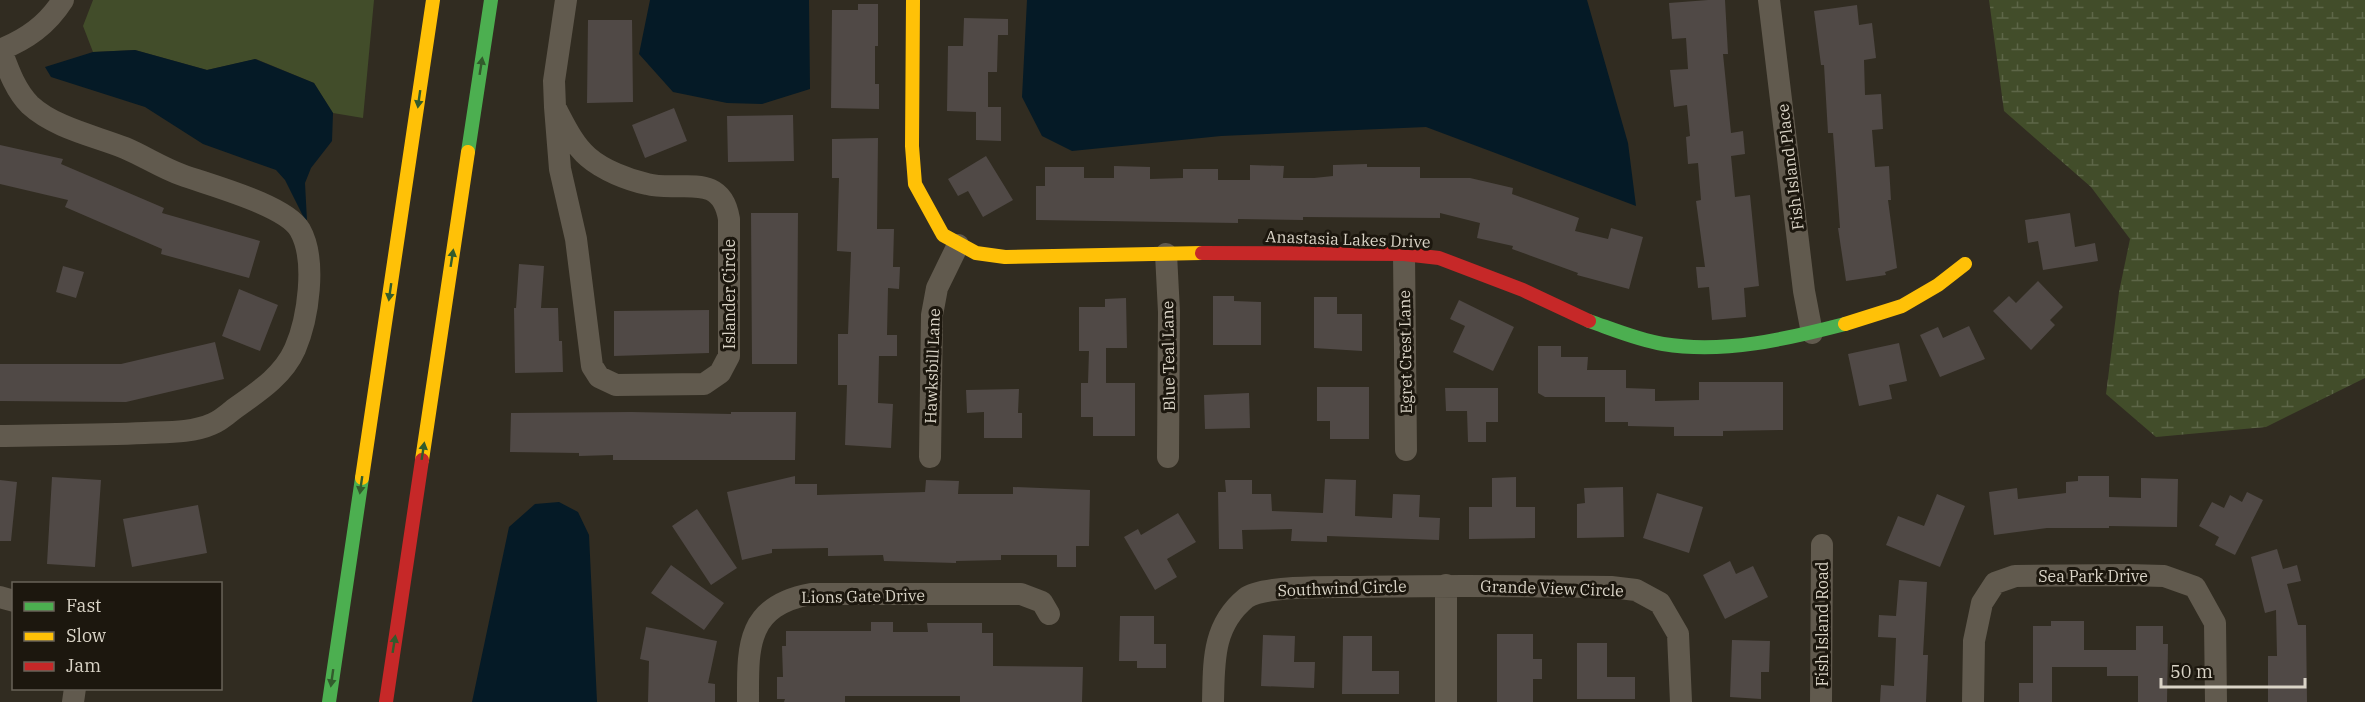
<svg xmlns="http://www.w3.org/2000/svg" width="2365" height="702" font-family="'IBM Plex Serif',serif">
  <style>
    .grass { fill: #424d2a }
    .wetland { fill: url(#wetland-marsh) }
    .water { fill: #051a26 }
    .building { fill: #504946 }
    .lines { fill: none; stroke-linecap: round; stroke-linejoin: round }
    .street { stroke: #615a4e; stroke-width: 22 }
    .fast { stroke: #4caf50; stroke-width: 14 }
    .slow { stroke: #ffc107; stroke-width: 14 }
    .jam { stroke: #c62828; stroke-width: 14 }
    .oneway { fill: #325b2c }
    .labels { text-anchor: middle; stroke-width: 6; stroke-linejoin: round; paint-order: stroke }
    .street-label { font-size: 16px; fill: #dad4c7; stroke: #1c170e }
  </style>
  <defs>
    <pattern id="wetland-marsh" width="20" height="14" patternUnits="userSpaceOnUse" patternTransform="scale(1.5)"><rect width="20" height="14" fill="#424d2a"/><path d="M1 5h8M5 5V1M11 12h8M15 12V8" fill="none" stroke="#5d6647"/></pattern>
  </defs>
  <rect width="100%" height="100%" fill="#312c21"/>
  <path class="grass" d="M 93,0 L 374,0 L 363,118 L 333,113 L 314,83 L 256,59 L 207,70 L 135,50 L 93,52 L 83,26 Z"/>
  <path class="wetland" d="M 1989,0 L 2365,0 L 2365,378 L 2266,427 L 2156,437 L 2106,394 L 2119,292 L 2130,239 L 2091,187 L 2004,111 Z"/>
  <path class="water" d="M 650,0 L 809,0 L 810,89 L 762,104 L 727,103 L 673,92 L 639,54 Z
    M 1027,0 L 1587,0 L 1628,143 L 1636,206 L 1426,127 L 1221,136 L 1072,151 L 1042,136 L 1022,97 Z
    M 135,50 L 207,70 L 255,59 L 314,83 L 333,113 L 332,141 L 311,168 L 305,183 L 307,221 L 303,216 L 285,180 L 276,170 L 203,144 L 145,107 L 51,77 L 45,67 L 93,52 Z
    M 559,502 L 578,512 L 589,535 L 597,702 L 472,702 L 509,527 L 535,504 Z"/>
  <path class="building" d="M 1708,0 L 1725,0 L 1728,54 L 1723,54 L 1731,133 L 1743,131 L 1745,154 L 1731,156 L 1735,197 L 1750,195 L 1759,286 L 1744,288 L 1746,317 L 1712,320 L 1709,287 L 1698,288 L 1696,267 L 1705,267 L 1696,201 L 1701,200 L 1698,163 L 1688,164 L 1686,137 L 1690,136 L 1687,105 L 1674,107 L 1670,70 L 1688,69 L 1686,38 L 1672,39 L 1669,3 Z
    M 858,4 L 878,4 L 878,46 L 875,46 L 875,84 L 879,84 L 879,109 L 831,108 L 832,10 L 858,10 Z
    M 1857,5 L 1859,25 L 1872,23 L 1876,58 L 1864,60 L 1865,95 L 1881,94 L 1883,129 L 1872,130 L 1875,167 L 1889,166 L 1891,200 L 1888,200 L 1897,268 L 1885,272 L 1886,275 L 1846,281 L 1838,228 L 1840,228 L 1833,133 L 1828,133 L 1824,65 L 1821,65 L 1814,11 Z
    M 964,18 L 1008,19 L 1008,35 L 998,35 L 997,72 L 988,72 L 988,107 L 1001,107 L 1001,141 L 976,140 L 976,112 L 947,111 L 948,46 L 963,46 Z
    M 588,20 L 632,20 L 633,102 L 587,103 Z
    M 674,108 L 687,141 L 645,158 L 632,125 Z
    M 793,115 L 794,161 L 728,162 L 727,116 Z
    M 878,138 L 877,229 L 894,229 L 893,267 L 900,267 L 899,289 L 888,288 L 887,335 L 897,335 L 897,356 L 879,356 L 878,403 L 893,404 L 891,448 L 845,445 L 847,385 L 838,385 L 838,334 L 848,334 L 851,252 L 837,251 L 839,178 L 832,178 L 832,139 Z
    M 0,145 L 63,159 L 61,164 L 164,208 L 162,213 L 260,241 L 249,278 L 161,254 L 162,249 L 65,207 L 68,200 L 0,184 Z
    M 986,156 L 1013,200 L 983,217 L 968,191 L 958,196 L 948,179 Z
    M 1367,164 L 1367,167 L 1420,167 L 1420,178 L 1470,178 L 1513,188 L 1512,194 L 1579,218 L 1575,231 L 1608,239 L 1611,228 L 1643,237 L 1629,289 L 1577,275 L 1578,273 L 1512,249 L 1513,246 L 1477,238 L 1480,223 L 1440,213 L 1440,218 L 1303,217 L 1303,220 L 1238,219 L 1238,223 L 1036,220 L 1036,186 L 1045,186 L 1045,167 L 1084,167 L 1084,178 L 1114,178 L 1114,166 L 1150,167 L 1150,179 L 1183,178 L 1183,169 L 1218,169 L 1218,180 L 1250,180 L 1250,165 L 1284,166 L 1283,178 L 1314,178 L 1333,176 L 1333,165 Z
    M 751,213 L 798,213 L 797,364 L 752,364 Z
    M 2070,213 L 2075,247 L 2095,243 L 2098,261 L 2043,270 L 2038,241 L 2028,243 L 2025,220 Z
    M 519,264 L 544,266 L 541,308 L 558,308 L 559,341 L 562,341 L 563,372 L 515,373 L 514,308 L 516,308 Z
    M 63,266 L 84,272 L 76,298 L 56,292 Z
    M 2038,281 L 2063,307 L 2050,320 L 2055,325 L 2031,350 L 1993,311 L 2009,296 L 2016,303 Z
    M 239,289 L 278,305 L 260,351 L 222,336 Z
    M 1213,296 L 1234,296 L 1234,301 L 1261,302 L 1261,345 L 1213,345 Z
    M 1314,297 L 1337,297 L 1337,314 L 1362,314 L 1362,351 L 1314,348 Z
    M 1126,298 L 1127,348 L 1106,348 L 1106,383 L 1135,383 L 1135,436 L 1093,436 L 1093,417 L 1081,417 L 1081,383 L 1088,383 L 1089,351 L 1079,351 L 1079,307 L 1105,307 L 1105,299 Z
    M 1459,300 L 1514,327 L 1493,371 L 1453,352 L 1465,326 L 1450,319 Z
    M 709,310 L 709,353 L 614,356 L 614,311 Z
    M 1969,326 L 1985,359 L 1940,377 L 1920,335 L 1938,327 L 1943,338 Z
    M 215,342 L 224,379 L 126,402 L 0,401 L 0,364 L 121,364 Z
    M 1899,343 L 1907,381 L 1889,385 L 1892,399 L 1859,406 L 1848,354 Z
    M 1538,346 L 1561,346 L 1561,357 L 1588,357 L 1587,370 L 1626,370 L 1626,388 L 1655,389 L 1655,401 L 1699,400 L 1699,382 L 1783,382 L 1783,430 L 1723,431 L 1723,436 L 1674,436 L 1674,427 L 1628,426 L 1628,422 L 1605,422 L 1605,397 L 1545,397 L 1538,393 Z
    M 1317,387 L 1369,387 L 1369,439 L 1330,439 L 1330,421 L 1317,421 Z
    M 1445,388 L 1498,388 L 1498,422 L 1486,422 L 1486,442 L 1468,442 L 1467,411 L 1446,411 Z
    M 1019,389 L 1018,413 L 1022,413 L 1022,438 L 984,438 L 984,412 L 967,413 L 966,390 Z
    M 1249,393 L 1250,428 L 1205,429 L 1204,395 Z
    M 631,412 L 731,414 L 731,412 L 796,412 L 795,460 L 613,460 L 613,455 L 579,456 L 579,453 L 510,452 L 511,413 Z
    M 795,476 L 795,484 L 817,484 L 817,495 L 925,492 L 926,480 L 959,481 L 958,494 L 1013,494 L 1013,487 L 1090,490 L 1089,546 L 1076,546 L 1076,567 L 1057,567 L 1057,555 L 1001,555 L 1001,560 L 956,561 L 956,563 L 884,561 L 883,555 L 828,556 L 828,548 L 772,549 L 772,553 L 742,560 L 727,492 Z
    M 2078,476 L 2109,476 L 2109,497 L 2141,498 L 2141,478 L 2178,479 L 2177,527 L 2109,526 L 2109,528 L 2047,528 L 1994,535 L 1989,492 L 2017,488 L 2018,499 L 2066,493 L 2066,482 L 2078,481 Z
    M 52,477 L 101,480 L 95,567 L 47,564 Z
    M 1516,477 L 1516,507 L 1535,507 L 1535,538 L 1469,539 L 1469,507 L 1492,507 L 1492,478 Z
    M 1325,479 L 1356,480 L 1355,516 L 1392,518 L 1393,494 L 1420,495 L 1419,517 L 1440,518 L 1439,540 L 1327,536 L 1327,542 L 1291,541 L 1292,529 L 1242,530 L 1243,549 L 1219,549 L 1218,492 L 1226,492 L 1225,480 L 1252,480 L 1252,494 L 1271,494 L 1272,511 L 1323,513 Z
    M 0,480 L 17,482 L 11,541 L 0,541 Z
    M 1623,487 L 1624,537 L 1577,538 L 1577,504 L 1585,503 L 1584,488 Z
    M 2247,492 L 2263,500 L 2235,555 L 2215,545 L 2219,537 L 2199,526 L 2212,502 L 2224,508 L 2230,495 L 2242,502 Z
    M 1657,493 L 1703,507 L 1689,553 L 1643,538 Z
    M 1937,494 L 1965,506 L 1940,567 L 1886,545 L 1898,516 L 1924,526 Z
    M 198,505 L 207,553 L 132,567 L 123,519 Z
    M 697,509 L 737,568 L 711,585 L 672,526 Z
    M 1178,513 L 1196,542 L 1167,559 L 1177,577 L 1155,590 L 1124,537 L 1138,529 L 1141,535 Z
    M 2277,549 L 2283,569 L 2297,565 L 2301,581 L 2287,584 L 2298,625 L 2306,625 L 2307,702 L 2268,702 L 2268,656 L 2277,656 L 2276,610 L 2265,613 L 2251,557 Z
    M 1730,561 L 1736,574 L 1753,566 L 1768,597 L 1725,619 L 1703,575 Z
    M 671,565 L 724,603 L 704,630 L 651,593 Z
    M 1899,580 L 1927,582 L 1923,655 L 1928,655 L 1926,702 L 1880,702 L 1881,685 L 1894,686 L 1896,638 L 1878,637 L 1879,615 L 1896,616 Z
    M 1120,616 L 1154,616 L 1154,644 L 1166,644 L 1166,668 L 1137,668 L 1137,661 L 1119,661 Z
    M 2051,621 L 2084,621 L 2084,650 L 2136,650 L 2136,626 L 2163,626 L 2163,644 L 2168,644 L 2167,702 L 2138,702 L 2138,676 L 2107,676 L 2107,667 L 2052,667 L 2052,702 L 2019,702 L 2019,683 L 2033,683 L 2033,626 L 2051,626 Z
    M 871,622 L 893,622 L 893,632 L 928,632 L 927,623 L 982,623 L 982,633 L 993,633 L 993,666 L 1083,667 L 1082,702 L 960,702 L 960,696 L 845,696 L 845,702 L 784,702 L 785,699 L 777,699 L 777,677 L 783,677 L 782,646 L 786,646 L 786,631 L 871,631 Z
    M 646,627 L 717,641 L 708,683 L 715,684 L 715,702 L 648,702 L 649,661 L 640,659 Z
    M 1497,634 L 1533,634 L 1533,659 L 1542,659 L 1542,679 L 1533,679 L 1533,702 L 1497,702 Z
    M 1263,635 L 1295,636 L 1294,662 L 1315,662 L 1314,688 L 1261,686 Z
    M 1343,636 L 1372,636 L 1372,671 L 1399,671 L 1399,694 L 1342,694 Z
    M 1732,640 L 1770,641 L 1769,672 L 1761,672 L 1761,699 L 1730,697 Z
    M 1577,643 L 1607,643 L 1607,677 L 1635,677 L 1635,699 L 1577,699 Z"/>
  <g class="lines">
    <path class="street" d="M 1769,0 L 1804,291 L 1812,333
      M 0,50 C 27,39 47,25 63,0
      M 555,107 C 564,124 573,144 588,157 C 603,170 628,180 647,184 C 680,193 721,170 729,219 L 729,356 L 720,373 L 704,384 L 616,385 L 599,377 L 592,366 L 576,239 L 560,169 L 555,107 L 554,81 L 566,0
      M 1166,254 L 1169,312 L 1168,457
      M 1404,254 L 1406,450
      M 0,436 C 48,435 97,435 145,433 C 166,432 192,433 212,424 C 220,421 228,414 234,409 C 258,392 283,376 295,349 C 308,319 317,260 300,230 C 286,205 209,185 182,175 C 162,168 144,156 125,148 C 95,136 55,128 30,105 C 15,90 8,69 1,50
      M 930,457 L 932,315 L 937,288 L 958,245
      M 1446,585 L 1446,702
      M 0,597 L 14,601
      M 73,702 L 75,688
      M 748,702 C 748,648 745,606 811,594 L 1021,594 L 1042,602 L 1049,614
      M 1213,702 C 1214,662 1212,626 1246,598 C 1263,585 1336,587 1359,587 C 1443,585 1527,586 1611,587 L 1636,590 L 1660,603 L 1678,634 L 1681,702
      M 1821,702 L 1822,545
      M 1973,702 L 1974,641 L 1982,603 L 1995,583 L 2015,576 L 2127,575 L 2164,576 L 2195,587 L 2215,623 L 2216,702"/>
    <path class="fast" d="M 468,152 L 491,0
      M 1589,321 C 1612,329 1638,340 1663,344 C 1724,354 1787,339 1845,324
      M 329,702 L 362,478"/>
    <path class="slow" d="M 913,0 L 912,146 L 915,184 L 943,235 L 976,253 L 1005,257 L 1202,253
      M 1845,324 L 1902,306 L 1938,285 L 1965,264
      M 422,460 L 468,152
      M 362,478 L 433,0"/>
    <path class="jam" d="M 1202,253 L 1404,254 L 1439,258 L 1523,290 L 1589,321
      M 386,702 L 422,460"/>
  </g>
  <defs><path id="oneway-solid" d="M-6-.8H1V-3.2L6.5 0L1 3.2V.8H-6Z" transform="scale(1.5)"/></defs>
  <g class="oneway">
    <use href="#oneway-solid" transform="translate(481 66) rotate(-81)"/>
    <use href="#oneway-solid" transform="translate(419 99) rotate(98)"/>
    <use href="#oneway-solid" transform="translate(452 258) rotate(-81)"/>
    <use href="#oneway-solid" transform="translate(390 292) rotate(98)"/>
    <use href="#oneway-solid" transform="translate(423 451) rotate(-81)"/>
    <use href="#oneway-solid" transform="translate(361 485) rotate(98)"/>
    <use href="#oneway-solid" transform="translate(394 644) rotate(-81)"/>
    <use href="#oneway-solid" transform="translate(332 678) rotate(98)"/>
  </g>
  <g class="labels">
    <g class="street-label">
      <text transform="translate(1790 167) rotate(-97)" y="6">Fish Island Place</text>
      <text transform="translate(1348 239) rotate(2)" y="6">Anastasia Lakes Drive</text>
      <text transform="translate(729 294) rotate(-90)" y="6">Islander Circle</text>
      <text transform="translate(1405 352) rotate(-91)" y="6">Egret Crest Lane</text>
      <text transform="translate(1168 356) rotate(-91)" y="6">Blue Teal Lane</text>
      <text transform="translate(932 366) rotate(-88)" y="6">Hawksbill Lane</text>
      <text x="2093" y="582">Sea Park Drive</text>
      <text transform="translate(1342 588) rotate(-2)" y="6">Southwind Circle</text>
      <text transform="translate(1552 588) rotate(2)" y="6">Grande View Circle</text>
      <text transform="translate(863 596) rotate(-1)" y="6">Lions Gate Drive</text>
      <text transform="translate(1822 624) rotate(-90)" y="6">Fish Island Road</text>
    </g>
  </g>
  <rect x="12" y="582" width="210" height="108" fill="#1c170e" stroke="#686358" stroke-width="1.5"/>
  <rect x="24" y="602" width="30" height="9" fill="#4caf50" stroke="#686358" stroke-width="1.5"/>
  <text x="66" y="612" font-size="18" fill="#dad4c7">Fast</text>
  <rect x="24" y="632" width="30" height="9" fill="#ffc107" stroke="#686358" stroke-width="1.5"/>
  <text x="66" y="642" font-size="18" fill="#dad4c7">Slow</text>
  <rect x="24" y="662" width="30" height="9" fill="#c62828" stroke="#686358" stroke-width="1.5"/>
  <text x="66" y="672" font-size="18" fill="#dad4c7">Jam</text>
  <path d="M2161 678v9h144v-9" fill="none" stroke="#dad4c7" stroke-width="3"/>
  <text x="2170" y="678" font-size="18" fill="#dad4c7" stroke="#1c170e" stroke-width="4.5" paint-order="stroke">50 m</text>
</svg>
